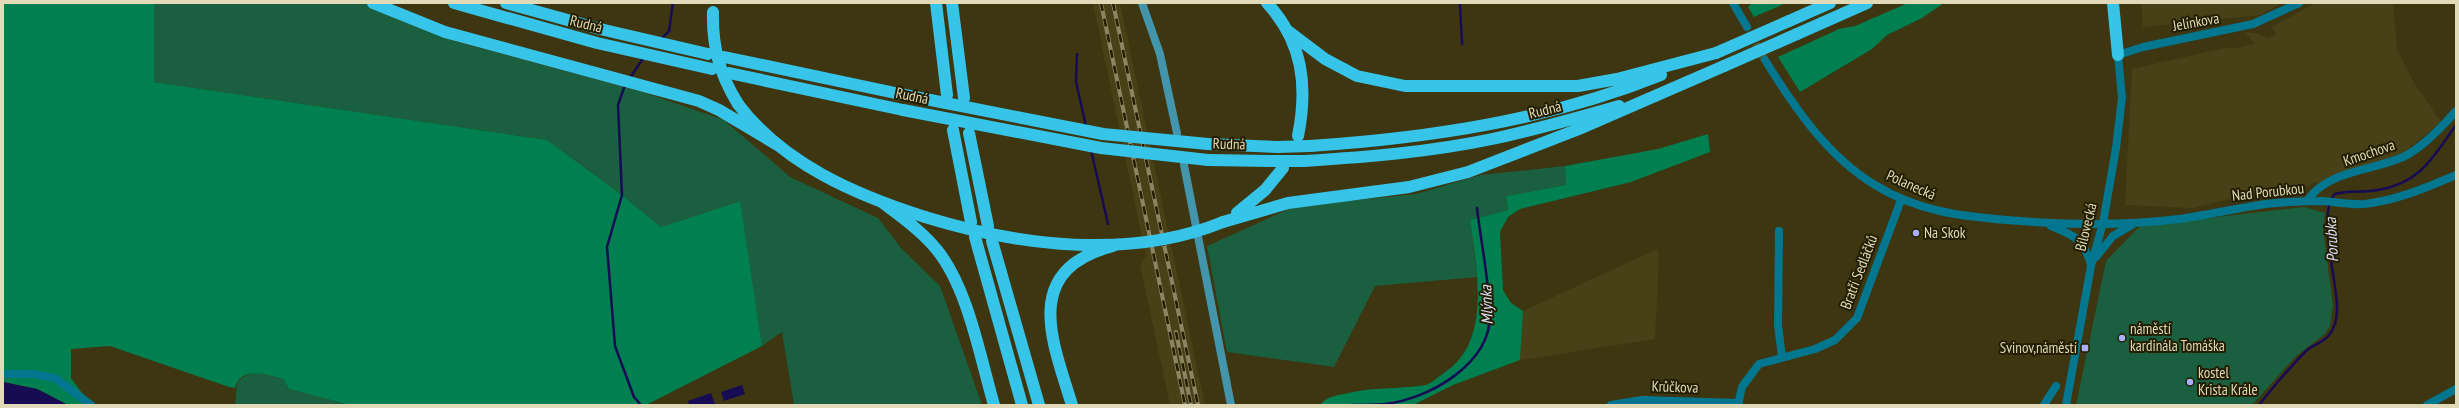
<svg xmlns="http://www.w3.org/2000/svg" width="2459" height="408" font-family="'PT Sans Narrow',sans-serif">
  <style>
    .built { fill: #484016 }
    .green { fill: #1a5f3f }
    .forest { fill: #007f50 }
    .water { fill: #170c54 }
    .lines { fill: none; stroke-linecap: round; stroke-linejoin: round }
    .stream { stroke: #170c54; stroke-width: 2.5 }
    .street-tunnel { stroke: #554f2a; stroke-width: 8; stroke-dasharray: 8 4; stroke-linecap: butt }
    .street { stroke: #037790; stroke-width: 8 }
    .secondary { stroke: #4395ac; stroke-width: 8 }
    .highway { stroke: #36c5e9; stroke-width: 12 }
    .rail-casing { stroke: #8c8562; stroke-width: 4 }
    .rail { stroke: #231d01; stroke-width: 2.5; stroke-dasharray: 8; stroke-linecap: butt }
    .highway-bridge { stroke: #36c5e9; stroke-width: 12 }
    .poi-dot { fill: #a8b0fc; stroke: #231d01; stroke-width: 1.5 }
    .labels { text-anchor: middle; stroke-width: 4; stroke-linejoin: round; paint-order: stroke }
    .street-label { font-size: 15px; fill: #e0dab8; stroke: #231d01 }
    .poi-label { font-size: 15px; fill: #e0dab8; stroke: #231d01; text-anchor: start }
    .water-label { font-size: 16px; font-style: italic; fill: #dde0fb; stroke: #231d01 }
  </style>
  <rect width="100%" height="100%" fill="#3d3611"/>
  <path class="built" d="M 1093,3 L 1120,3 L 1205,405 L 1170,405 L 1140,265 L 1146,256 Z
    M 2141,3 L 2282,3 L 2260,15 L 2143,27 Z
    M 2316,3 L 2393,3 L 2397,49 L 2413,81 L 2441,122 L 2404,152 L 2318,183 L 2313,182 L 2310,186 L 2264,195 L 2263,191 L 2192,208 L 2125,205 L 2132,69 L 2229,47 L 2230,49 L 2255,44 L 2245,32 L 2257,33 L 2267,39 L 2276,34 L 2272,27 Z
    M 1657,249 L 1659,256 L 1655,339 L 1520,360 L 1523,311 Z"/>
  <path class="green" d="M 154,3 L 367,3 L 454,41 L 643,92 L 724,120 L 790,177 L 878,218 L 901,248 L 940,286 L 982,405 L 794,405 L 782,332 L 762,346 L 739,201 L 661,227 L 622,195 L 547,140 L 154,82 Z
    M 1565,166 L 1566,185 L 1506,196 L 1508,210 L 1470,220 L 1477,277 L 1375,286 L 1334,367 L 1227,352 L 1207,246 L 1289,209 L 1346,201 L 1416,194 L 1481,175 Z
    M 2304,207 L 2325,213 L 2323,230 L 2333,305 L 2330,326 L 2324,335 L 2297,355 L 2252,405 L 2076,405 L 2106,261 L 2140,226 Z
    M 255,372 L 283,379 L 289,389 L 350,405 L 235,405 C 238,386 232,379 255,372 Z"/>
  <path class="forest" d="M 3,3 L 154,3 L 154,82 L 547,140 L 622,195 L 661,227 L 740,201 L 762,346 L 646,405 L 350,405 L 289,389 L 283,379 C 266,375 242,365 235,388 L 229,387 L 110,346 L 71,349 L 71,378 L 91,405 L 68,405 L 37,389 L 3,382 Z
    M 1752,3 L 1786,3 L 1754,17 L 1748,7 Z
    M 1908,3 L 1944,3 L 1922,18 L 1887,35 L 1872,49 L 1800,92 L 1778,57 L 1839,29 L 1855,26 Z
    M 1708,134 L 1710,152 L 1631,182 L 1520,209 L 1508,217 L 1500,232 L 1503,290 L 1511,303 L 1523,311 L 1520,360 L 1453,385 L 1413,405 L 1320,405 C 1327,395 1341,395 1353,392 C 1377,387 1402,389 1426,385 C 1432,383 1438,377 1444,373 C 1493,340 1476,269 1470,220 L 1508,210 L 1506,196 L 1566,185 L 1565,166 L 1658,149 Z"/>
  <path class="water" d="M 3,382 L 37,389 L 68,405 L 3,405 Z
    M 742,385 L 745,394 L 724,401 L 721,392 Z
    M 711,393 L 715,404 L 689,405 L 688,401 Z"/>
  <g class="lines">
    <path class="stream" d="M 1460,3 L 1462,44
      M 661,39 L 669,31 L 673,3
      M 1077,54 L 1076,82 L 1086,126
      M 630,78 L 644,57
      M 625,85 L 618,105 L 622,195 L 607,247 L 615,346 L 634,397 L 641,405
      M 1091,150 L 1108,224
      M 1352,405 C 1363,405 1374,405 1385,404 C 1429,399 1491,364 1490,314 C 1489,280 1481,243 1477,208
      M 2259,405 C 2274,386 2290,367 2307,350 C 2314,344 2323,343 2329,335 C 2335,328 2337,318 2337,309 C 2338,282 2316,214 2335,194 C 2349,190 2364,193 2378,190 C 2421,183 2433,157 2456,125"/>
    <path class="street-tunnel" d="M 1750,33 L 1765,60"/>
    <path class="street" d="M 1733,3 L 1747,27
      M 1765,60 C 1794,107 1827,156 1875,185 C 1917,211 1959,216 2007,220 C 2064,225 2122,226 2179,219 C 2208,215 2237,208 2266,204 C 2285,202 2303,201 2323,201 C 2337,202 2351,205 2365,204 C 2397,200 2426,188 2456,175
      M 2307,201 C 2327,170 2372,171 2403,157 C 2422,148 2442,127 2456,111
      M 2051,226 C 2075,236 2083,238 2091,265
      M 1779,231 L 1778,325 L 1782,357
      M 2096,257 L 2113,236 L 2135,223
      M 3,374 L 33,374 L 55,378 L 91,405
      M 1611,405 L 1642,400 L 1739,403
      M 1738,405 L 1742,387 L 1759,364 L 1815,349 L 1835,340 L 1857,318 L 1901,200
      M 2044,405 L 2056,386
      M 2066,405 L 2091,266 L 2103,223 L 2116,148 L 2122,98 L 2118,55 L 2143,47 L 2253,24 L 2299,3
      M 2427,405 L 2456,389"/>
    <path class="secondary" d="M 1142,3 L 1160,54 L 1177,133
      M 1184,165 L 1231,405"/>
    <path class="highway" d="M 373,3 L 445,32 L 699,101 L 719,110 L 776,144
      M 454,3 L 597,43 L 712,69
      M 506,3 L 600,29 L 708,54
      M 936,3 L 947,95
      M 952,3 L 964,98
      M 1267,3 C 1303,42 1308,86 1298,136
      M 2113,3 L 2118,55
      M 1789,21 L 1830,3
      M 1288,31 L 1325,59 L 1357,76 L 1405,86 L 1578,86 L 1617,79 L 1716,53
      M 1797,34 L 1867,3
      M 724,57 L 900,94
      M 729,73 L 903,110
      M 738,104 C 783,164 856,195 925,217
      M 953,130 L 971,222
      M 969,133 L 988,226
      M 1208,144 L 1277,147
      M 1310,146 C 1430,138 1549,120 1661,75
      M 1208,160 L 1270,161
      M 1304,161 C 1367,157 1430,152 1492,139 C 1535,130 1577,118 1619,106
      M 882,202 C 901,217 922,231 937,250 C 968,288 980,357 994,405
      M 1237,213 L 1265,190 L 1283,168
      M 1223,222 L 1288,203 L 1409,187 L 1468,172 L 1579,129 L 1724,66
      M 975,237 L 1022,405
      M 992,241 L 1039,405
      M 1072,405 C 1052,340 1021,270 1113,246"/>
    <defs>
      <path id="rail" d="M 1101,3 L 1185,405
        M 1113,3 L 1198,405
        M 1176,332 L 1191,405"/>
    </defs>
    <use href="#rail" class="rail-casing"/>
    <use href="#rail" class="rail"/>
    <path class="highway-bridge" d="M 713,12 C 712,47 720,75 738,104
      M 1716,53 L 1789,21
      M 1724,66 L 1797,34
      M 900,94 L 1103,134 L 1208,144
      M 903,110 L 1101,148 L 1208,160
      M 1277,147 L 1310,146
      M 1270,161 L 1304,161
      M 925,217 C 1019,246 1130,260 1223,222"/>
  </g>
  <g class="poi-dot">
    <circle cx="1916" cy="233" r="4"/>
    <circle cx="2122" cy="338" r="4"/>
    <rect x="2081" y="344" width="8" height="8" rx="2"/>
    <circle cx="2190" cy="382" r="4"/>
  </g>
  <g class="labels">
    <g class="street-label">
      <text transform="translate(2196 22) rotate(-10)" y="5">Jelínkova</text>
      <text transform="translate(586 24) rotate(14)" y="5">Rudná</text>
      <text transform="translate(912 96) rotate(12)" y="5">Rudná</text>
      <text transform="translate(1545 110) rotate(-14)" y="5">Rudná</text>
      <text transform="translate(1229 144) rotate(2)" y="5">Rudná</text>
      <text transform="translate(2369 153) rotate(-19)" y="5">Kmochova</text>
      <text transform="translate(1911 185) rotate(24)" y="5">Polanecká</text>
      <text transform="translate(2268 192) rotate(-6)" y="5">Nad Porubkou</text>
      <text transform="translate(2086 227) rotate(-76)" y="5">Bílovecká</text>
      <text transform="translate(1859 272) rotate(-69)" y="5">Bratří Sedláčků</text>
      <text transform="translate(1675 387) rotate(2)" y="5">Krůčkova</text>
    </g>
    <g class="poi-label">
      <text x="1924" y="238">Na Skok</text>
      <text x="2130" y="334">náměstí<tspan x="2130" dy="17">kardinála Tomáška</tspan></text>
      <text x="2077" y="353" text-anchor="end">Svinov,náměstí</text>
      <text x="2198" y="378">kostel<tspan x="2198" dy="17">Krista Krále</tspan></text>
    </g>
    <g class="water-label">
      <text transform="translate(2331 240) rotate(-93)" y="6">Porubka</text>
      <text transform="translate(1486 305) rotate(-92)" y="6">Mlýnka</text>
    </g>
  </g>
  <rect width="2459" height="408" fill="none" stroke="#e0dab8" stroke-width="8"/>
</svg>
